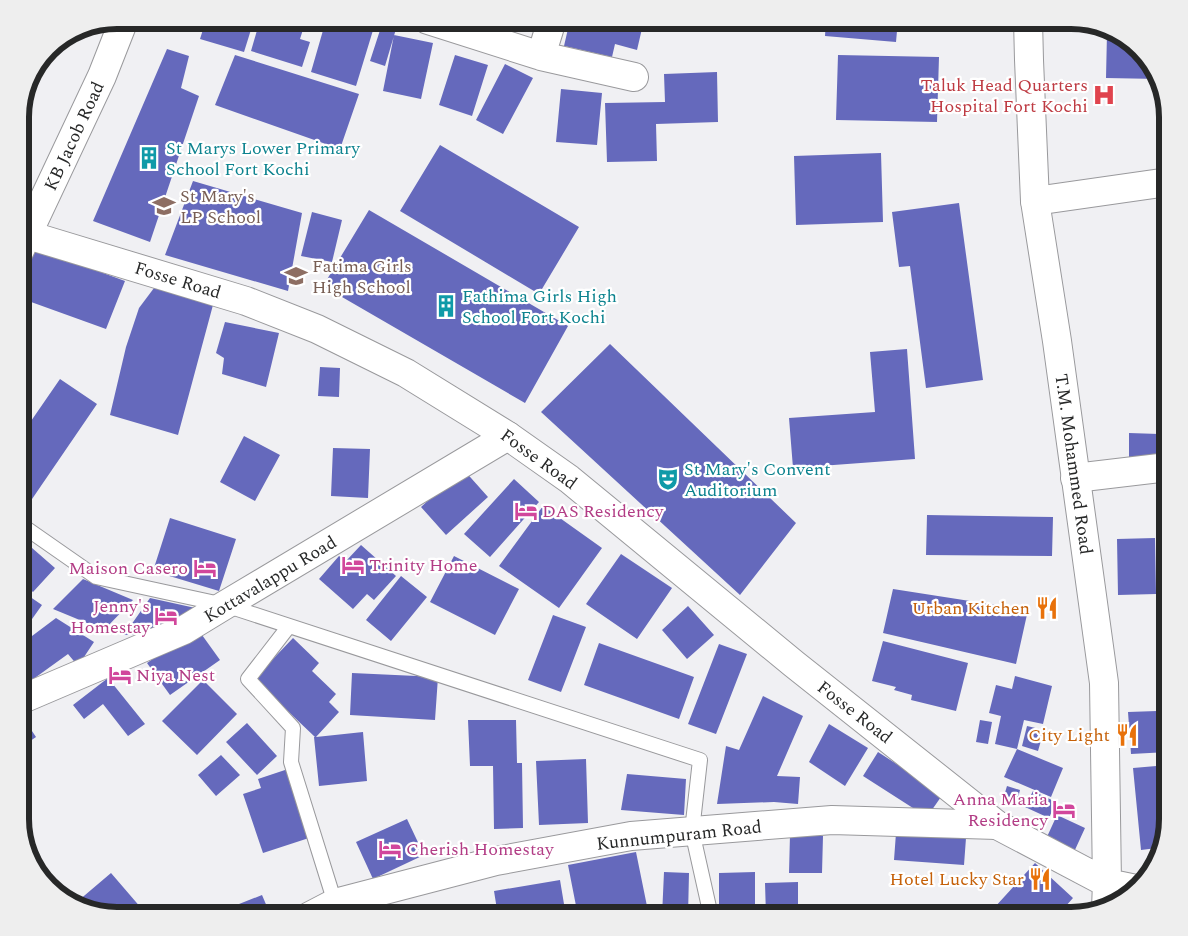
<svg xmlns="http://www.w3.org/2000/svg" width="1188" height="936" font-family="Spectral,serif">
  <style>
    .building { fill: #6569bc }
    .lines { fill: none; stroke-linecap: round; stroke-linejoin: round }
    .lane-casing { stroke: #99999c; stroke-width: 16 }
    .street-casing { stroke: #99999c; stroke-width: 30 }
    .secondary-casing { stroke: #99999c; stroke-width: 30 }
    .lane { stroke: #fff; stroke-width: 14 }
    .street { stroke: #fff; stroke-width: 28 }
    .secondary { stroke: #fff; stroke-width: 28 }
    .labels { text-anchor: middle; stroke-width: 4.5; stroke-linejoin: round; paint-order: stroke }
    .health-label { font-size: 18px; fill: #be3a42; stroke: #fff; text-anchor: end }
    .street-label { font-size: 18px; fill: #272828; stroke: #fff }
    .culture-label { font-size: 18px; fill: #0d838f; stroke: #fff; text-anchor: start }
    .education-label { font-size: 18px; fill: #785e54; stroke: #fff; text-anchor: start }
    .hotel-label { font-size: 18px; fill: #b23c85; stroke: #fff; text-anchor: start }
    .food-label { font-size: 18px; fill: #c56008; stroke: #fff; text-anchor: end }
    .rim { fill: none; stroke: #272828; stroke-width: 6 }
  </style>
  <rect width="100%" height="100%" fill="#f0f0f3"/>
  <path class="building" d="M 206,20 L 254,20 L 244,52 L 200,39 Z
    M 260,20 L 306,20 L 300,39 L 310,42 L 302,67 L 251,51 Z
    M 326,20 L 350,20 L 374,27 L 356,86 L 311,72 Z
    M 570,20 L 644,20 L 637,50 L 615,44 L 612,57 L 564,46 Z
    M 826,20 L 898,20 L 896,42 L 825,36 Z
    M 382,24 L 396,29 L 385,66 L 370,61 Z
    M 1107,33 L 1135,44 L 1158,74 L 1159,79 L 1106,78 Z
    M 394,35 L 433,43 L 421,99 L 383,91 Z
    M 167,49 L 189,56 L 181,88 L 199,96 L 150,242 L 93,221 Z
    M 235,55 L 359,94 L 340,149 L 215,105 Z
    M 455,55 L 488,65 L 472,116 L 439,105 Z
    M 838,55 L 939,57 L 937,122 L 836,120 Z
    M 505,64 L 533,78 L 503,134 L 476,120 Z
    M 717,72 L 718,122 L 656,124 L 657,161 L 607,162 L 605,103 L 665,102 L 664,74 Z
    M 561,89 L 602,93 L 597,145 L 556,142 Z
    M 440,145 L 579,227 L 539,294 L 400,211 Z
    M 881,153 L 883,222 L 796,225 L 794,156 Z
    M 193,181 L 302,213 L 288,291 L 165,255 Z
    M 959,203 L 983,380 L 926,388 L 910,266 L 899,267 L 892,212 Z
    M 369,210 L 568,326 L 525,403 L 323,286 Z
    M 312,212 L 342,220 L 332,262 L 301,256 Z
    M 35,248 L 125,281 L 106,329 L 20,298 L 20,288 Z
    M 154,288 L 213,305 L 178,435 L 110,415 L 126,347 L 139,308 Z
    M 225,322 L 279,333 L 266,387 L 222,374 L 224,358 L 216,353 Z
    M 610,344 L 796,523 L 740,595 L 541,412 Z
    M 907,349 L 915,459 L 793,468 L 789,418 L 875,412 L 870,352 Z
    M 320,367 L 340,368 L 339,397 L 318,396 Z
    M 60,379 L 97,404 L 30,502 L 20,495 L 20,437 Z
    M 20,390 L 30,397 L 20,411 Z
    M 1129,433 L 1159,434 L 1158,460 L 1129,459 Z
    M 244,436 L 280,455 L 255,501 L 220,482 Z
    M 333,448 L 370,449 L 368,498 L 331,496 Z
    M 463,469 L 488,497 L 446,535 L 421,507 Z
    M 514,479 L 539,502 L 490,557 L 464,534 Z
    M 543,506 L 602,548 L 559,608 L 499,566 Z
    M 927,515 L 1053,517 L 1052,556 L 926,555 Z
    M 170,518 L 236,539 L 219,591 L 153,571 Z
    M 1155,538 L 1156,594 L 1118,595 L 1117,539 Z
    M 24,541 L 55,568 L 33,592 L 20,581 L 20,545 Z
    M 361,545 L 396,576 L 374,600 L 367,594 L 353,609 L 319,579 L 339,556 L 346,561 Z
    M 621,554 L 672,588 L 637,639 L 586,604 Z
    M 454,556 L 519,589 L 495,635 L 430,602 Z
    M 401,576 L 427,597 L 391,641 L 366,620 Z
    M 83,579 L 133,600 L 104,630 L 53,609 Z
    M 893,589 L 1028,610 L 1016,664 L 883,633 Z
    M 20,590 L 42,605 L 20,636 Z
    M 1167,590 L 1168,590 L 1168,671 L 1161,671 Z
    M 150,598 L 200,609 L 160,633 L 124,635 Z
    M 688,606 L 714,635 L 687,659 L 662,630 Z
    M 553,615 L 586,627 L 561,692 L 528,680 Z
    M 56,618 L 94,642 L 78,666 L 68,654 L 25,685 L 20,678 L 20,645 Z
    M 197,628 L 220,660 L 170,695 L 147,663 Z
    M 293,638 L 319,663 L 312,671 L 336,694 L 329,702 L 339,712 L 316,737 L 363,732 L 367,781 L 319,786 L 314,737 L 315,737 L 254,679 Z
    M 883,641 L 968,663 L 956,711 L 911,700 L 912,695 L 894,690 L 896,687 L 872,681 Z
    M 599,643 L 694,677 L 679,719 L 584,685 Z
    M 719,644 L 747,654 L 716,734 L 688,724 Z
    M 352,673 L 438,677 L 435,720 L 350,715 Z
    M 1015,676 L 1052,686 L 1043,724 L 1024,720 L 1017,749 L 995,744 L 1001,716 L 989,713 L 996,685 L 1012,689 Z
    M 108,678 L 145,724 L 128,736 L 103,704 L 84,719 L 73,705 Z
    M 203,680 L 237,714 L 197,755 L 162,721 Z
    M 763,696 L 803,716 L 777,776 L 800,777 L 798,804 L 774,802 L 717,804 L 726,746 L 739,750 Z
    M 1168,700 L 1168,752 L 1131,754 L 1128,712 L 1157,711 L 1157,701 Z
    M 22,716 L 36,737 L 20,748 L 20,717 Z
    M 468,720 L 516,720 L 517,763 L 522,763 L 523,828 L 494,829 L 493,766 L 470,766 Z
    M 980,720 L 992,722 L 988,744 L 976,742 Z
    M 247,723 L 277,756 L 257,775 L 226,742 Z
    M 829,724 L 868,748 L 845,786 L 809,762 Z
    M 1027,726 L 1044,730 L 1038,751 L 1022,746 Z
    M 1017,749 L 1063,768 L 1051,797 L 1004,777 Z
    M 878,752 L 943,794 L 927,817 L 863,776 Z
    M 221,755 L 240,775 L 216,796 L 198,775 Z
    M 586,759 L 588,823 L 539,825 L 536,761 Z
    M 1168,765 L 1168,820 L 1157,848 L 1141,850 L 1133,768 Z
    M 288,769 L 312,837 L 263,853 L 243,794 L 261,788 L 258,779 Z
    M 627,774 L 686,779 L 684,815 L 621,810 Z
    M 1007,786 L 1020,790 L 1017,802 L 1003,799 Z
    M 1033,791 L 1056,802 L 1049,818 L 1025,807 Z
    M 1057,815 L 1085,828 L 1074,852 L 1046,839 Z
    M 407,819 L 424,855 L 373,879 L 356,842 Z
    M 896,833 L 966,838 L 964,865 L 894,860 Z
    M 790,835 L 823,836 L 822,873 L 789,873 Z
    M 26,847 L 44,864 L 37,871 L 30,862 Z
    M 636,852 L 649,916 L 578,916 L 568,865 Z
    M 1035,863 L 1073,898 L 1057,916 L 1003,916 L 994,908 Z
    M 664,872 L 689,873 L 688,916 L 662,916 Z
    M 755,872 L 755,916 L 719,916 L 719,873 Z
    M 111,873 L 148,916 L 116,916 L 78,901 Z
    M 560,880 L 566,916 L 498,916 L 494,891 Z
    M 798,882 L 798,916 L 766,916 L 765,883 Z
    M 262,895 L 271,916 L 238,916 L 234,906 Z"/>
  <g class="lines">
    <defs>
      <path id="lane" d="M 20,524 L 96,577 L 225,605 L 700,760 L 692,831 L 711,916
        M 289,626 L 248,679 L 293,728 L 291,762 L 335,903
        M 355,898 L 362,916"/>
      <path id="street" d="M 428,20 L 541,56 L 634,77
        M 541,56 L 552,20
        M 1035,201 L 1168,182
        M 1075,478 L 1168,467
        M 20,700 L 184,630 L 225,605 L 508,436
        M 310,916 L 335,903 L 496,861 L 631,836 L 832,820 L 997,825"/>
      <path id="secondary" d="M 1028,20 L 1029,60 L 1035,201 L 1057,341 L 1104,683 L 1107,883 L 1106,908
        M 28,235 L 246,301 L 317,329 L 406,373 L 508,436 L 569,479 L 794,664 L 997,825 L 1107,883 L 1136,889
        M 20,250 L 102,76 L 124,20"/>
    </defs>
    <use href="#lane" class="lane-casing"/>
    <use href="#street" class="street-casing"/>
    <use href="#secondary" class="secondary-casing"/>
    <use href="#lane" class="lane"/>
    <use href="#street" class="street"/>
    <use href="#secondary" class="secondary"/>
  </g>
  <defs>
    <symbol id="hospital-bare" viewBox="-9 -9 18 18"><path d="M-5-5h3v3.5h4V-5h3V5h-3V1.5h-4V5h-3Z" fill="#e0444e" stroke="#fff" stroke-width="2.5" paint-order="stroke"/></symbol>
    <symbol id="building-bare" viewBox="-9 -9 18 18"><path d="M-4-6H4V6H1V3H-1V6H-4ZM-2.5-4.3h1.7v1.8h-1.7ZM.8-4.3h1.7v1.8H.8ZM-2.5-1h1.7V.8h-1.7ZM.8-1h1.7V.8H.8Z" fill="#0f9aa8" stroke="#fff" stroke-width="2.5" paint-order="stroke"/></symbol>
    <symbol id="school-bare" viewBox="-9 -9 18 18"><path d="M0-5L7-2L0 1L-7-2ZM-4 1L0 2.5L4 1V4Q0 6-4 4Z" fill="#8d6e63" stroke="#fff" stroke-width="2.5" paint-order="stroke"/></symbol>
    <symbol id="theatre-bare" viewBox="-9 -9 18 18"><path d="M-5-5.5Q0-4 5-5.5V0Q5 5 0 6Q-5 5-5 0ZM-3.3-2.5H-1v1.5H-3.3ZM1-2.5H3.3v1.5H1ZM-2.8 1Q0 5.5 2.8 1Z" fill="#0f9aa8" stroke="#fff" stroke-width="2.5" paint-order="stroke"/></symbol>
    <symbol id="hotel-bare" viewBox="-9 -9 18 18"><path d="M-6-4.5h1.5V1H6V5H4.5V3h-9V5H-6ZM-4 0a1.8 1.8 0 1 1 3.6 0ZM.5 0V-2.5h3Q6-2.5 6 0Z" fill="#d1479c" stroke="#fff" stroke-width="2.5" paint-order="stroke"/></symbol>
    <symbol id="restaurant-bare" viewBox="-9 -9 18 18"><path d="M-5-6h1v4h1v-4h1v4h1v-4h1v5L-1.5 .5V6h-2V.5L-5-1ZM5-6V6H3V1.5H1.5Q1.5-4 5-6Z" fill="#e8710a" stroke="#fff" stroke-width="2.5" paint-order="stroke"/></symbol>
  </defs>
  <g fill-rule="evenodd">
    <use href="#hospital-bare" x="1088" y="79" width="32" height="32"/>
    <use href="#building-bare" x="133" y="142" width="32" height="32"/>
    <use href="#school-bare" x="148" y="190" width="32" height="32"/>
    <use href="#school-bare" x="280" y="260" width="32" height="32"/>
    <use href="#building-bare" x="430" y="290" width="32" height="32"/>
    <use href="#theatre-bare" x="652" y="463" width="32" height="32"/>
    <use href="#hotel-bare" x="510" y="495" width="32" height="32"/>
    <use href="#hotel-bare" x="337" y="549" width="32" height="32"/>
    <use href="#hotel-bare" x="189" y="552" width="32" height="32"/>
    <use href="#restaurant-bare" x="1031" y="592" width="32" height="32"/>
    <use href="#hotel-bare" x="150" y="600" width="32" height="32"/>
    <use href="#hotel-bare" x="104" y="659" width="32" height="32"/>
    <use href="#restaurant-bare" x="1111" y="719" width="32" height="32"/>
    <use href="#hotel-bare" x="1048" y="793" width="32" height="32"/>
    <use href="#hotel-bare" x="374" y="833" width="32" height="32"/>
    <use href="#restaurant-bare" x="1024" y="863" width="32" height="32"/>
  </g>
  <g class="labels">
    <g class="health-label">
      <text x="1088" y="91">Taluk Head Quarters<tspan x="1088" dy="21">Hospital Fort Kochi</tspan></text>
    </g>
    <g class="street-label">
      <text transform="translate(74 136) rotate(-65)" y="6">KB Jacob Road</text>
      <text transform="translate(178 280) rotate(17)" y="6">Fosse Road</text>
      <text transform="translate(539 459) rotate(36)" y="6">Fosse Road</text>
      <text transform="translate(1074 464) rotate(82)" y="6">T.M. Mohammed Road</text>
      <text transform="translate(270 579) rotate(-31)" y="6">Kottavalappu Road</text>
      <text transform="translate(855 712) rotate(38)" y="6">Fosse Road</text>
      <text transform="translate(679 835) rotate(-6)" y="6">Kunnumpuram Road</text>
    </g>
    <g class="culture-label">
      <text x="166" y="154">St Marys Lower Primary<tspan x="166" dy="21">School Fort Kochi</tspan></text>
      <text x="462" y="302">Fathima Girls High<tspan x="462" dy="21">School Fort Kochi</tspan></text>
      <text x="684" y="475">St Mary's Convent<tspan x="684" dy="21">Auditorium</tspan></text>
    </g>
    <g class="education-label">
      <text x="180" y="202">St Mary's<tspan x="180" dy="21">LP School</tspan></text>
      <text x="312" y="272">Fatima Girls<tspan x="312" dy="21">High School</tspan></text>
    </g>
    <g class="hotel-label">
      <text x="542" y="517">DAS Residency</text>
      <text x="369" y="571">Trinity Home</text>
      <text x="188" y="574" text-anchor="end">Maison Casero</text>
      <text x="150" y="612" text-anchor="end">Jenny's<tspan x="150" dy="21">Homestay</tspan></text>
      <text x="136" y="681">Niya Nest</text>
      <text x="1048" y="805" text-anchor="end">Anna Maria<tspan x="1048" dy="21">Residency</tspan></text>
      <text x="406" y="855">Cherish Homestay</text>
    </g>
    <g class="food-label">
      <text x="1030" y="614">Urban Kitchen</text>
      <text x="1110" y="741">City Light</text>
      <text x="1024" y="885">Hotel Lucky Star</text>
    </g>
  </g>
  <path d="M0 0H1188V936H0ZM117 29H1071A88 88 0 0 1 1159 117V819A88 88 0 0 1 1071 907H117A88 88 0 0 1 29 819V117A88 88 0 0 1 117 29Z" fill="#eee" fill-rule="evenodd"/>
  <path class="rim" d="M117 29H1071A88 88 0 0 1 1159 117V819A88 88 0 0 1 1071 907H117A88 88 0 0 1 29 819V117A88 88 0 0 1 117 29Z"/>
</svg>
